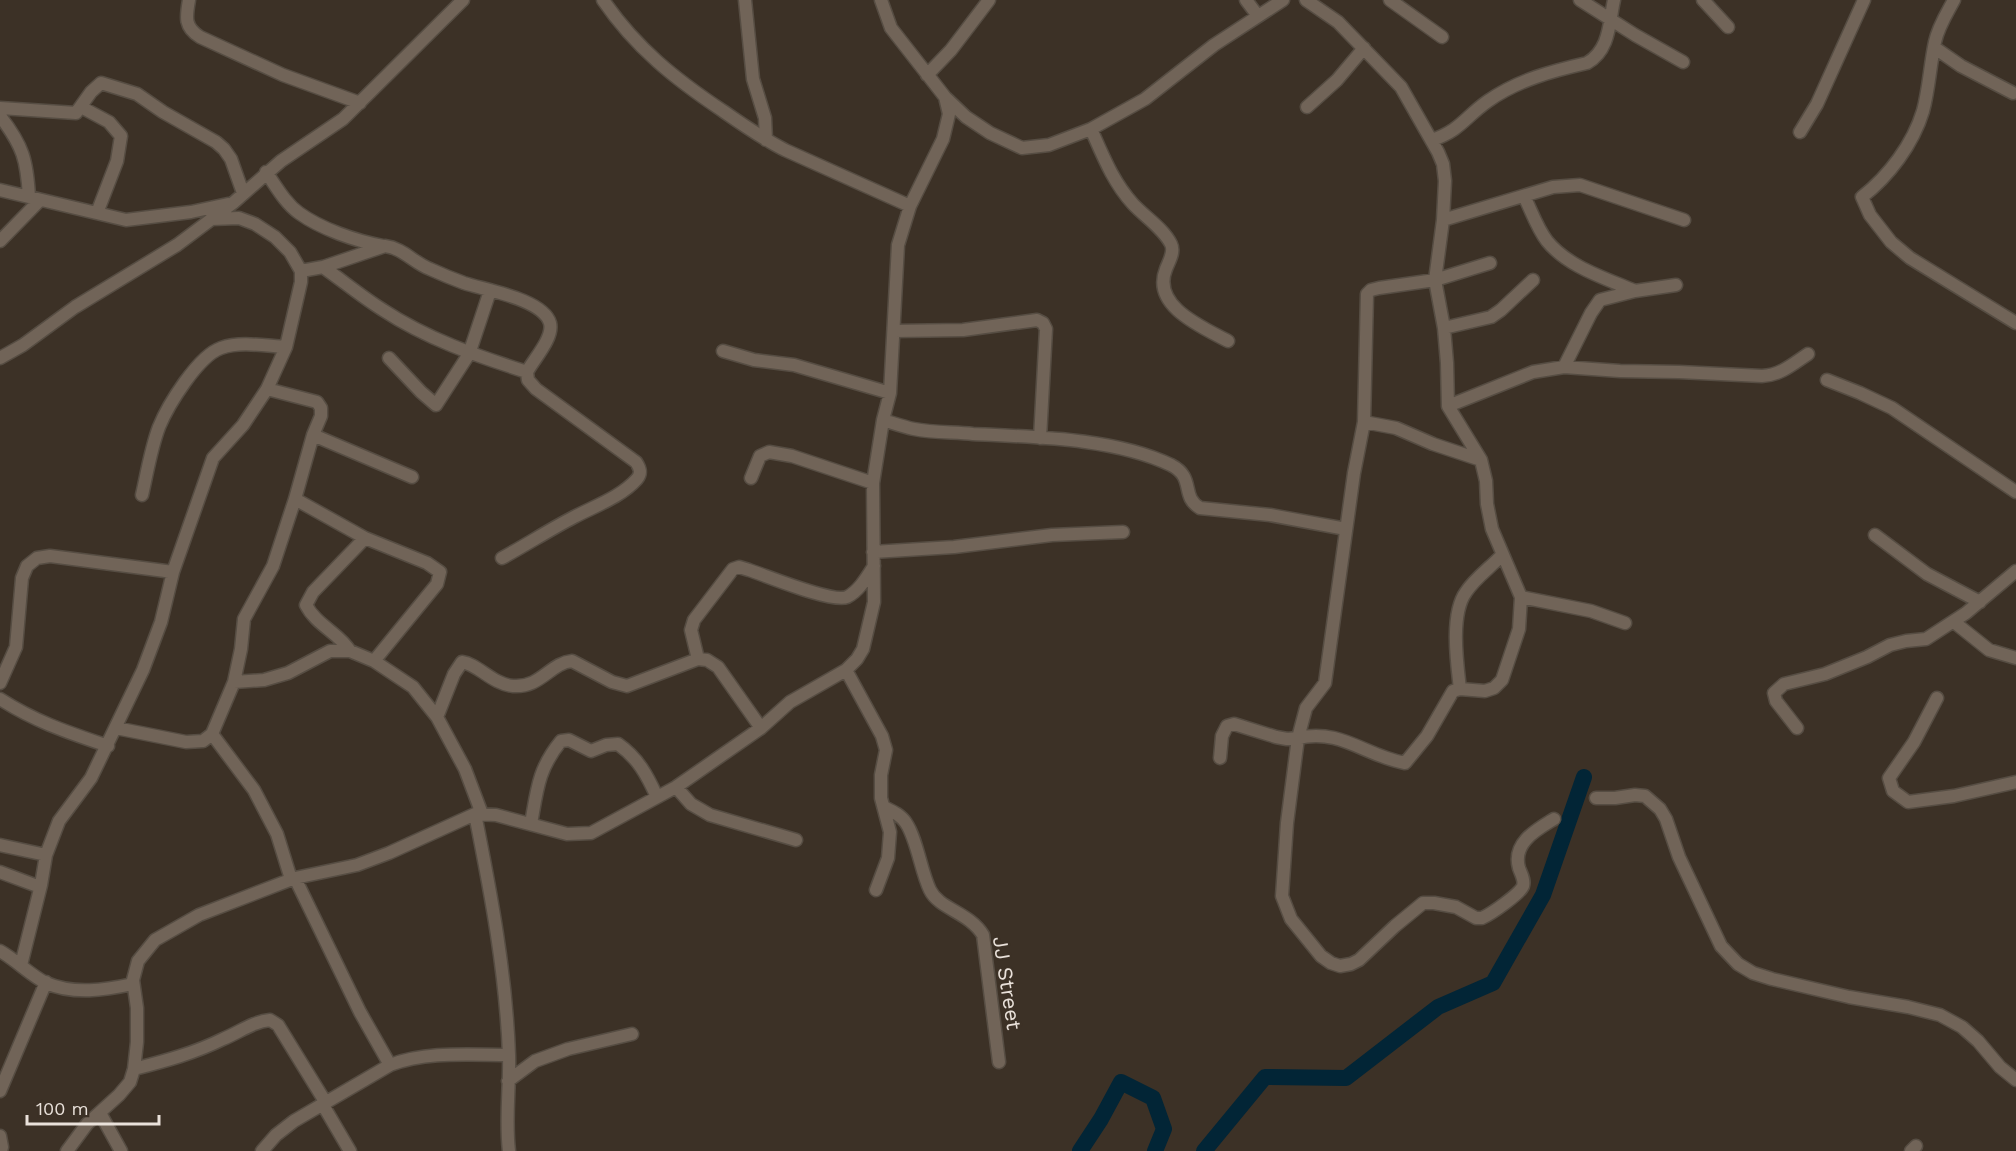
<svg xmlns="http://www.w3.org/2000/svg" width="2016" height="1151" font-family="'Work Sans',sans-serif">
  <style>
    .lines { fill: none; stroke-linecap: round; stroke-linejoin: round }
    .river { stroke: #022536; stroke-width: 16 }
    .minor-casing { stroke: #564d43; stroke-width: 15 }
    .minor { stroke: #716458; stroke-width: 12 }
    .labels { text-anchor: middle; stroke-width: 4.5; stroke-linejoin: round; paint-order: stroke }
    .street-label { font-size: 21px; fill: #e9e1da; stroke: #3c3126 }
  </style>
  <rect width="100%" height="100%" fill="#3c3126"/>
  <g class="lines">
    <path class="river" d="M 1080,1151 L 1101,1119 L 1121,1082 L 1153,1098 L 1164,1129 L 1155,1151
      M 1204,1151 L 1265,1077 L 1346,1078 L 1438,1007 L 1493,983 L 1543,895 L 1584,777"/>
    <defs>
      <path id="minor" d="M 189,0 C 186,17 184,27 200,37 L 283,75 L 360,103
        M 603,0 C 636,48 675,79 723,111 C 743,125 763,139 785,150 L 910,206
        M 745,0 L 753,79 L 765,118 L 766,140
        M 1246,0 L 1258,16
        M 1306,0 L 1338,22 L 1401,87 L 1438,152 L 1443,164 L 1445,181 L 1443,220 L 1435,280 L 1444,328 L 1447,363 L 1448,406 L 1481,460 L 1486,481 L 1487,504 L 1492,529 L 1521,597 L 1519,629 L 1502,680 L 1494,688 L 1485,691 L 1460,689 L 1453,691 L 1427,736 L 1405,763 C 1365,756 1341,728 1298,738 L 1287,823 L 1282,896 L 1291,919 L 1321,956 L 1331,963 L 1340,966 L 1351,964 L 1359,960 L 1395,926 L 1423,903 L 1434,903 L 1456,907 L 1476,918 L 1482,918 C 1491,914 1520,894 1523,886 C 1525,880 1521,874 1519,868 C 1512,843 1536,830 1554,819
        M 1390,0 L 1442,37
        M 1580,0 L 1635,35 L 1683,62
        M 1703,0 L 1728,27
        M 1954,0 C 1947,13 1938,27 1935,42 C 1930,65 1929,89 1923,111 C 1913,144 1889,176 1862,197 L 1870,215 L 1891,242 L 1910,258 L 2016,323
        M 1935,48 L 1961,66 L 2013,93
        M 927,75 L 951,50 L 989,0
        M 946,98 L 966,117 L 990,133 L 1022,148 L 1049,145 L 1091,129 L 1145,99 L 1214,45 L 1283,0
        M 81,107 L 109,122 L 121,136 L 117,161 L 97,213
        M 1307,107 L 1337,80 L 1364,48
        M 0,108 L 76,113 L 91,92 L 101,83 L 137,94 L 163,112 L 216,142 L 224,149 L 231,159 L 243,193
        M 0,116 C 23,146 27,160 29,197
        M 1091,129 C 1103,156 1113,182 1133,204 C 1145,217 1163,228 1171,244 C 1175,252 1169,261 1166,269 C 1151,306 1202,327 1228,341
        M 1800,132 L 1817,104 L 1864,0
        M 1432,140 C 1461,130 1465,117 1488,101 C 1518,80 1552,71 1587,63 C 1610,50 1609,23 1614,0
        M 266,172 C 276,186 285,203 299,213 C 321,229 356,241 383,246
        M 0,190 L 126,220 L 191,212 L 228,204
        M 1524,196 C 1531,210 1537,228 1547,241 C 1568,267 1605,278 1635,291
        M 1443,220 L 1553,187 L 1580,185 L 1684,220
        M 0,241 L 40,200
        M 323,267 C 343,281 362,297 383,310 C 427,339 477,356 527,372
        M 301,271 L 323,267 L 385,246 C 403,248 414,263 430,269 C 441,274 453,279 464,283 C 485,290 543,299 550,323 C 554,338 533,360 527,372 L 528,380 L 536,389 L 636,462 C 640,468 642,473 637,479 C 621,497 595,506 574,517 C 549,530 526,545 502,558
        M 1444,328 L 1491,317 L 1501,310 L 1533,280
        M 894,331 L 963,330 L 1037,320 L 1043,323 L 1046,329 L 1040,438
        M 723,351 L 754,360 L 794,365 L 890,393
        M 0,358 L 23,345 L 75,307 L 177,245 L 233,203 L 281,161 L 343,119 L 463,0
        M 389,358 L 421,392 L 436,405 L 469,354 L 490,291
        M 1564,367 L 1591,313 L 1600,300 L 1635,291 L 1676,285
        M 1827,380 L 1860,393 L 1892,408 L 2016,492
        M 1448,406 L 1533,372 L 1564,367 L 1620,371 L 1679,372 L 1762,376 C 1781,375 1793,364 1808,354
        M 883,420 C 893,423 904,427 914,429 C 933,433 954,432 973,434 C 1035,437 1115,438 1171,465 C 1196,478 1180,496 1200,508 L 1270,515 L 1346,529
        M 1364,422 L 1396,428 L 1433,444 L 1481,460
        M 313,435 L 412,477
        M 751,478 L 760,456 L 769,452 L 792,456 L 873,483
        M 142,495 C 147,473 151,448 159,427 C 168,405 198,356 221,348 C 241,341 266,346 286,347
        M 295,499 L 365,538 L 427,563 L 440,572 L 437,584 L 374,661
        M 1875,535 L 1927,574 L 1980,602
        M 873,552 L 954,547 L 1052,535 L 1123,532
        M 1521,597 L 1591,611 L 1625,623
        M 1954,622 L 1989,650 L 2016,658
        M 350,651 C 339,633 316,625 306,605 L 313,592 L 365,538
        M 698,659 L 691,630 L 694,620 L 733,569 L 739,567 L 749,570 C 767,576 832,603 847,597 C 859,591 867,577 874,566
        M 846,670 L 882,736 L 886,750 L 881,775 L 881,798 L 890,832 L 888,858 L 876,890
        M 234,682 L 264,680 L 288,673 L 330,651 L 350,651 L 374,661 L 413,687 L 437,717 L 465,769 L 482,814
        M 0,683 L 16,647 L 22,578 L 27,566 L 37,558 L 50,556 L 173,572
        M 1460,689 C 1457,663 1450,614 1466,592 C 1475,578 1491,567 1502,555
        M 1937,698 L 1914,742 L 1889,778 L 1893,791 L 1908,802 L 1954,796 L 2016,782
        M 0,699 C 36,722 67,732 108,746
        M 437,717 L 454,674 L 462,662 C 478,664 492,684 513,686 C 541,688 550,663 572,661 L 612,682 L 627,686 L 698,659 L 707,660 L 718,667 L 761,728
        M 116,728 L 186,742 L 203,741 L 212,734 L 234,682 L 241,649 L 244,619 L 273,566 L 295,499 L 313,435 L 321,416 L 321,408 L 317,402 L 267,389
        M 1797,728 L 1776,701 L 1774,693 L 1784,684 L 1825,674 L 1867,657 L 1890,645 L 1906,641 L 1926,639 L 1966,613 L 2016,571
        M 212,734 L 254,790 L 277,834 L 291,879
        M 1220,758 L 1222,736 L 1227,726 L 1234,724 L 1276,737 L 1287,739 L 1298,738 L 1306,708 L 1325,683 L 1354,473 L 1364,422 L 1367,294 L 1371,290 L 1379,288 L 1435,280 L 1490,263
        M 676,787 L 691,804 L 710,815 L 796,840
        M 1596,798 L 1615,798 L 1635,795 L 1645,796 L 1660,809 L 1666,819 L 1679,857 L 1721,946 L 1738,964 L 1753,973 L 1772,979 L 1849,997 L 1908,1007 L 1940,1015 L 1962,1027 L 1978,1041 L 2000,1067 L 2016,1080
        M 884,807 C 892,811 901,815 906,823 C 917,839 921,872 930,890 C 939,909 969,912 983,935 L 999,1062
        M 475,814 C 491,894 506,973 509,1055 C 510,1087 505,1119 509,1151
        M 531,824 C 537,790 538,769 561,741 L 569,740 L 591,751 L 606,745 L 618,744 C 638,758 647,775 657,797
        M 0,845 L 46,855
        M 0,872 L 40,887
        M 295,878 L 360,1012 L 390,1065
        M 0,951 C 16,960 30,975 46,983 C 74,995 105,990 133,984
        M 21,965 L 41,885 L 46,855 L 59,821 L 91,778 L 143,670 L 161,622 L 173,572 L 213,458 L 243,425 L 267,389 L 286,347 L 301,282 L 301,271 L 290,252 L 275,237 L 255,224 L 239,218 L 211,219
        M 134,1069 C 165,1061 195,1053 223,1039 C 240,1032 252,1022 270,1020 L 278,1025 L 326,1103
        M 508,1081 L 535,1061 L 568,1049 L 632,1034
        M 0,1091 L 46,982
        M 323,1105 L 350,1151
        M 100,1113 L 121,1151
        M 0,1136 L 2,1147 L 1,1151
        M 67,1151 L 87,1124 L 119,1095 L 130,1082 L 134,1069 L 137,1042 L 137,1008 L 133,980 L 138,961 L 155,940 L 199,915 L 295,878 L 357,865 L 389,853 L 475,814 L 496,815 L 567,834 L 591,833 L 676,787 L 761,728 L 790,702 L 846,670 L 857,659 L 863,649 L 874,602 L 873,483 L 883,420 L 890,393 L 898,245 L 910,206 L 943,139 L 949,114 L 945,97 L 891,28 L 881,0
        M 262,1151 L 276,1135 L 294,1121 L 390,1065 C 427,1051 469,1055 509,1055
        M 1911,1151 L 1916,1146"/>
    </defs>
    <use href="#minor" class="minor-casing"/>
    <use href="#minor" class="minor"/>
  </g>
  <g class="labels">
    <g class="street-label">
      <text transform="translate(1007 983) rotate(81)" y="7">JJ Street</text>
    </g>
  </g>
  <path d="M27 1115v9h132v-9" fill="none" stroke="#e9e1da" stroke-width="3"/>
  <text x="36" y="1115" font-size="18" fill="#e9e1da" stroke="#3c3126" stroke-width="4.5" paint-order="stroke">100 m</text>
</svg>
